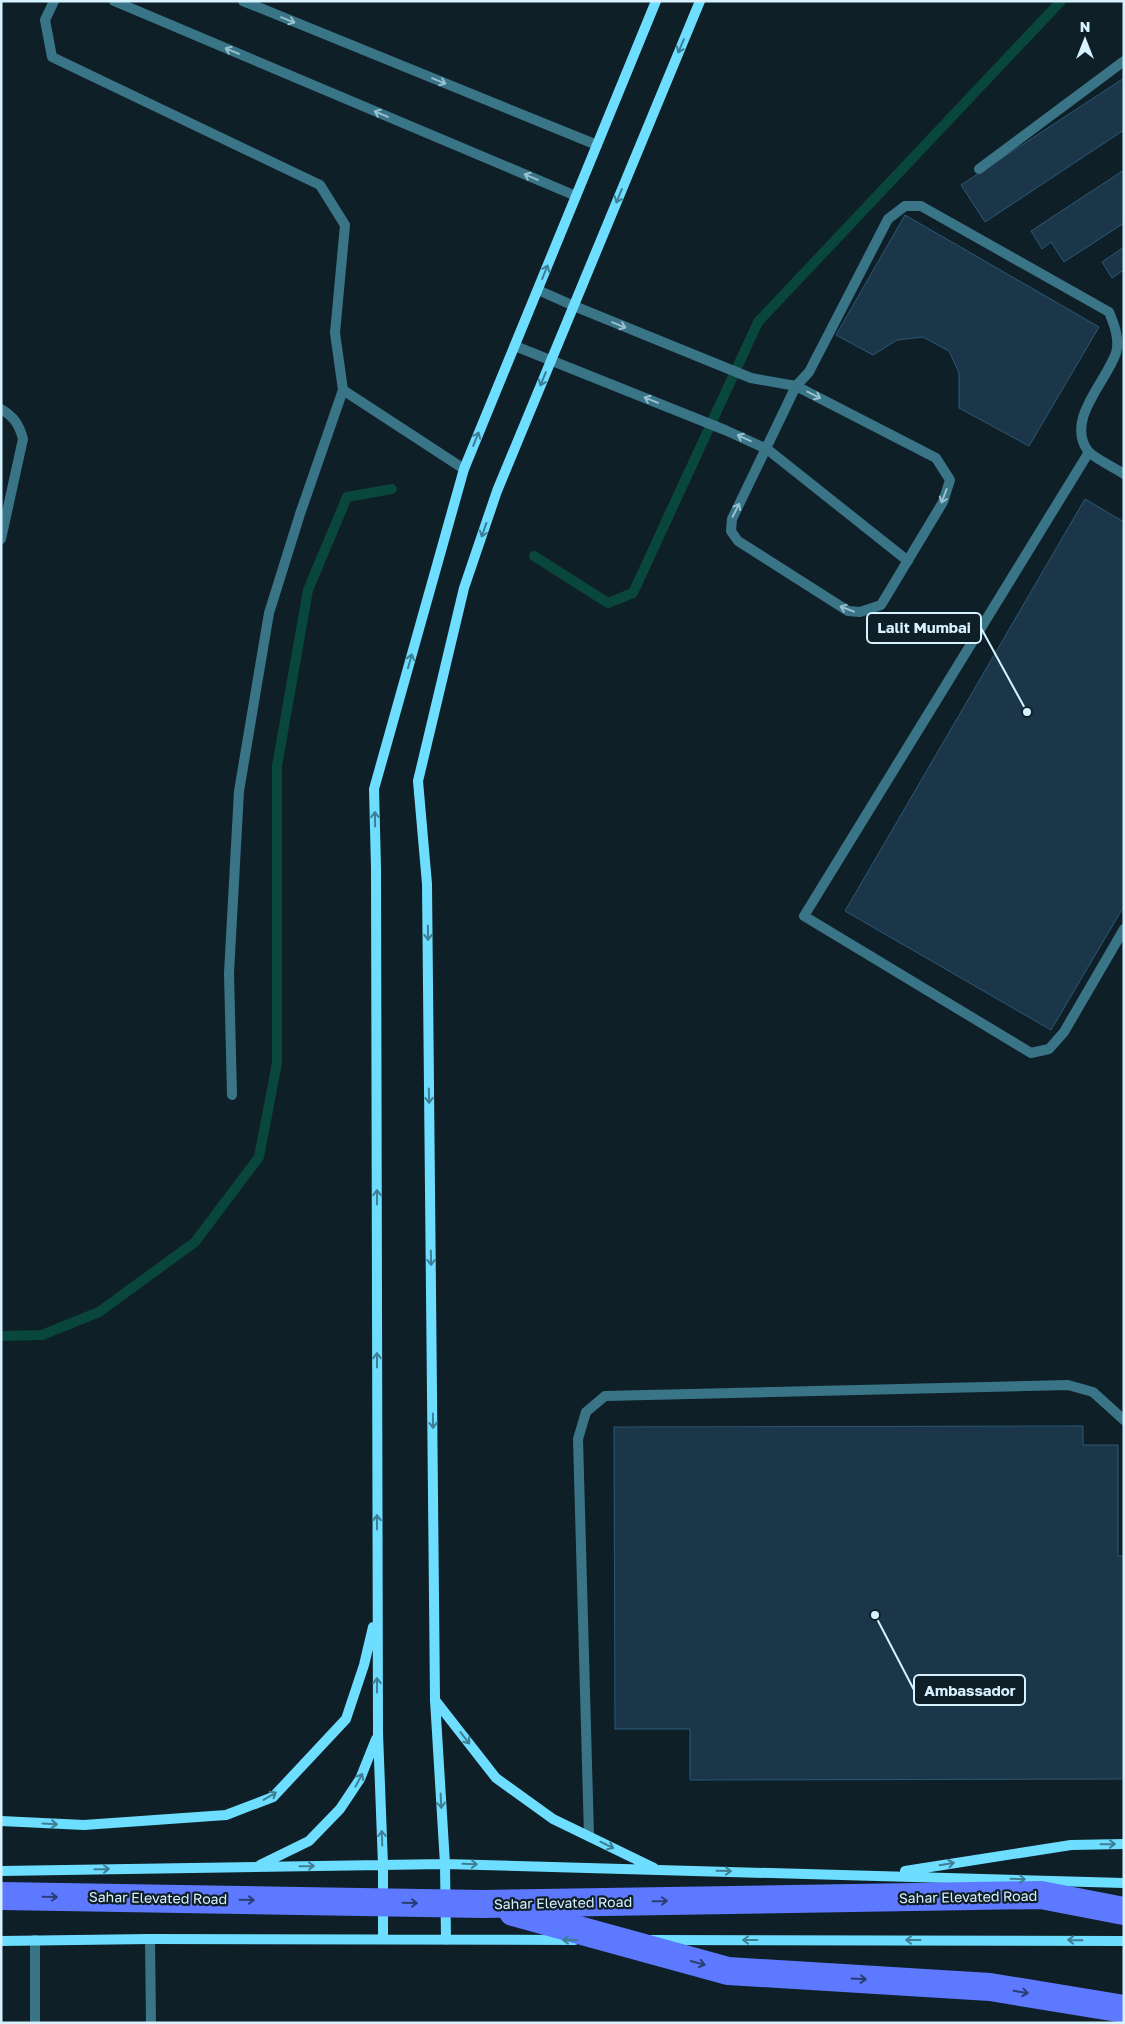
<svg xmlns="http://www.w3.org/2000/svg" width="1125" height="2024" font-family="'Golos Text',sans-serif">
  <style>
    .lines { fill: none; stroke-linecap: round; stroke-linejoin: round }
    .stream { stroke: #09473d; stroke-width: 10 }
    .building { fill: #1b3649; stroke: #2c5875 }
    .service { stroke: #397587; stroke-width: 10 }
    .secondary { stroke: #6ddeff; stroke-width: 10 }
    .primary-bridge { stroke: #5d79ff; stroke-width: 28 }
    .oneway { stroke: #97c0cf }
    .oneway2 { stroke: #3e7e94 }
    .oneway3 { stroke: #2a3e73 }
    .labels { text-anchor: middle; stroke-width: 4.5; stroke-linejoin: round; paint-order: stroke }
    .street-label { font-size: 14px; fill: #d6f2ff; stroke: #0f1f28 }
    .leader { fill: none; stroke: #d6f2ff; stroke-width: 2 }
    .callout-dot { fill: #d6f2ff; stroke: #0f1f28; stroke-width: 2 }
    .callout { fill: #0f1f28; stroke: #d6f2ff; stroke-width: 2 }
    .callout-label { font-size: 15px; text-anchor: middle; font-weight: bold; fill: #d6f2ff }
  </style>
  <rect width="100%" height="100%" fill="#0f1f28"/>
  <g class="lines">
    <path class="stream" d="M 534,556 L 608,603 L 633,593 L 758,322 L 1061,1
      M 1,1336 L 42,1335 L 99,1312 L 195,1242 L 259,1157 L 277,1063 L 277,766 L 308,590 L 347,497 L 392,489"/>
  </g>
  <path class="building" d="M 1124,78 L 1124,130 L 985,222 L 961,185 Z
    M 1124,170 L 1124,223 L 1064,262 L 1051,242 L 1042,249 L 1031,231 Z
    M 905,215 L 1099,327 L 1029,446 L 959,408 L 959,373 L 949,351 L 923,337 L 897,340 L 873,355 L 836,335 Z
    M 1124,247 L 1124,273 L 1122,271 L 1112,278 L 1102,262 Z
    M 1085,499 L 1124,522 L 1124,906 L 1051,1030 L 845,911 Z
    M 1083,1426 L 1083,1445 L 1118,1445 L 1118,1556 L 1124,1556 L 1124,1779 L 690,1780 L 690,1729 L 615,1729 L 614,1427 Z"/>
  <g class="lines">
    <path class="service" d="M 54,1 L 45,20 L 52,57 L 320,185 L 345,225 L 335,333 L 343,390 L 464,469
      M 114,1 L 576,196
      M 243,1 L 597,145
      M 979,169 L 1124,61
      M 538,290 L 574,306 L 751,378 L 796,386 L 936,458 L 950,480 L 943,502 L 881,605 L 860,612 L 848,611 L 738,541 L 731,531 L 732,519 L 796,386 L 809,372 L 888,219 L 905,206 L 921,206 L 1109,312 C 1114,324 1120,339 1116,353 C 1106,382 1065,420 1088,451 C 1094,458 1115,468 1124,474
      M 515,346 L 725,430 L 767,449 L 908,561
      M 1,409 C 14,417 19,424 23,439 L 1,539
      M 1089,452 L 804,916 L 1031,1053 L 1049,1049 L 1064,1032 L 1124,929
      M 232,1095 L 229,973 L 239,791 L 269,613 L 300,514 L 343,390
      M 589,1836 L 578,1439 L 586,1412 L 605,1396 L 1068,1385 L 1093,1392 L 1124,1420
      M 150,1939 L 151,2023
      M 35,1940 L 35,2023"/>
    <path class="secondary" d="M 435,1700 L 496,1778 L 553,1819 L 654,1868
      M 1,1821 L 84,1825 L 226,1815 L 273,1797 L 346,1719 L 364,1665 L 373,1627
      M 260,1865 L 309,1841 L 340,1809 L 360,1779 L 376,1739
      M 1,1871 L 445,1864 L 1124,1883
      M 905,1871 L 1071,1845 L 1124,1844
      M 383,1939 L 383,1865 L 378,1733 L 376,868 L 374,789 L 464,469 L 656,1
      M 446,1940 L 445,1864 L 435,1700 L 427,884 L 418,781 L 464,588 L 497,491 L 700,1
      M 652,1940 L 1124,1941
      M 1,1941 L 150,1939 L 575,1940"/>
    <path class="primary-bridge" d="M 1,1896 L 483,1904 L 1041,1895 L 1124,1911
      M 513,1912 L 728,1971 L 990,1987 L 1124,2009"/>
  </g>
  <defs><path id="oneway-shaft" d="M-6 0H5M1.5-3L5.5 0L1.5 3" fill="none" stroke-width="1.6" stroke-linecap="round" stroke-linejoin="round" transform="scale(1.25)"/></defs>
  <g class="oneway">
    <use href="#oneway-shaft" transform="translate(288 20) rotate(22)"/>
    <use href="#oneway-shaft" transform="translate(232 51) rotate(-157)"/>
    <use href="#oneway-shaft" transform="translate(439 81) rotate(22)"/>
    <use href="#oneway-shaft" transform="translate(381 114) rotate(-157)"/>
    <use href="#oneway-shaft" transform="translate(531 177) rotate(-157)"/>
    <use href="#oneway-shaft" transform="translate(619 325) rotate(22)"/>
    <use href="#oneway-shaft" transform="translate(814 395) rotate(27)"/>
    <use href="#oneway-shaft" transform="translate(651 400) rotate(-158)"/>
    <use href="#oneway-shaft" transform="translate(744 438) rotate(-155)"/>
    <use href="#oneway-shaft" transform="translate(944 496) rotate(111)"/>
    <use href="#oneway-shaft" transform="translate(736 510) rotate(-63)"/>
    <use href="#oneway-shaft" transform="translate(847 609) rotate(-159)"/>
  </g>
  <g class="oneway2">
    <use href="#oneway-shaft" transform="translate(681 46) rotate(113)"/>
    <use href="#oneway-shaft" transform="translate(619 196) rotate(112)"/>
    <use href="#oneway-shaft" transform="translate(545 272) rotate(-68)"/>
    <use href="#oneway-shaft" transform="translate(543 379) rotate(112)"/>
    <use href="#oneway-shaft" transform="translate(476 439) rotate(-68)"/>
    <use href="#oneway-shaft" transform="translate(484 530) rotate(109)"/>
    <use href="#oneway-shaft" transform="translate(410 661) rotate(-74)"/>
    <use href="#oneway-shaft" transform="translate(375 819) rotate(-91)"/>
    <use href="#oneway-shaft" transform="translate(428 933) rotate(89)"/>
    <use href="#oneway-shaft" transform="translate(429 1096) rotate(89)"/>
    <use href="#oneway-shaft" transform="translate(377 1197) rotate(-90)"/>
    <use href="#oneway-shaft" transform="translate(431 1258) rotate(89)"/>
    <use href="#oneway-shaft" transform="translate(377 1360) rotate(-90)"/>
    <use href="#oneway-shaft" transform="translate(433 1421) rotate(89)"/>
    <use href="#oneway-shaft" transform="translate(377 1522) rotate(-90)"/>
    <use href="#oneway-shaft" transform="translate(377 1685) rotate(-90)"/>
    <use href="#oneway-shaft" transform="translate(465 1738) rotate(52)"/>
    <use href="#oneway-shaft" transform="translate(359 1780) rotate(-62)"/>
    <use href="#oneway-shaft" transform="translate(270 1796) rotate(-31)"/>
    <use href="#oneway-shaft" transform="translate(441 1801) rotate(87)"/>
    <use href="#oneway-shaft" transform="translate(50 1824) rotate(3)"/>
    <use href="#oneway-shaft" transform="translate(382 1838) rotate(-92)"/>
    <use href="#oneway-shaft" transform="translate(1108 1844) rotate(-1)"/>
    <use href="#oneway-shaft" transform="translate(607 1845) rotate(26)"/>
    <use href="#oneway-shaft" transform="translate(470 1864) rotate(2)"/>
    <use href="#oneway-shaft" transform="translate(947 1864) rotate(-9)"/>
    <use href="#oneway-shaft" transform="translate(307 1866) rotate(-1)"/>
    <use href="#oneway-shaft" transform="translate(102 1869) rotate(-1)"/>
    <use href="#oneway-shaft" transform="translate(724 1871) rotate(1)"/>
    <use href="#oneway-shaft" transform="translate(1018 1879) rotate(2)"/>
    <use href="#oneway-shaft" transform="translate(570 1940) rotate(180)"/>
    <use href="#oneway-shaft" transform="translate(750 1940) rotate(180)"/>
    <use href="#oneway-shaft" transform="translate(913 1940) rotate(180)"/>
    <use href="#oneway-shaft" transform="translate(1075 1940) rotate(-179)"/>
  </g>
  <g class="oneway3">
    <use href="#oneway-shaft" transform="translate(50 1897) rotate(1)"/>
    <use href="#oneway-shaft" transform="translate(247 1900) rotate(1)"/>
    <use href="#oneway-shaft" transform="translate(660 1901) rotate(-1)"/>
    <use href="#oneway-shaft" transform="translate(410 1903) rotate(1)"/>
    <use href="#oneway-shaft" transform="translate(698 1963) rotate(15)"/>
    <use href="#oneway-shaft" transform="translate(859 1979) rotate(3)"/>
    <use href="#oneway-shaft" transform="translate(1021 1992) rotate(9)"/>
  </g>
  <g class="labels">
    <g class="street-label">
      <text transform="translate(968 1897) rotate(-1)" y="5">Sahar Elevated Road</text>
      <text transform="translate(158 1898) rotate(1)" y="5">Sahar Elevated Road</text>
      <text transform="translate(563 1903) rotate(-1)" y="5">Sahar Elevated Road</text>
    </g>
  </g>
  <path class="leader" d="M1027 712L981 628M875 1615L914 1690"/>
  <g class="callout-dot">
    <circle cx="1027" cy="712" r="5"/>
    <circle cx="875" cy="1615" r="5"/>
  </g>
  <g class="callout">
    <rect x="867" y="613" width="114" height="30" rx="5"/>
    <rect x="914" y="1675" width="111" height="30" rx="5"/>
  </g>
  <g class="callout-label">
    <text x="924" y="633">Lalit Mumbai</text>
    <text x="970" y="1696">Ambassador</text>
  </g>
  <rect width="1125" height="2024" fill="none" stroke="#d6f2ff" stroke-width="5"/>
  <g transform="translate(1085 40)" stroke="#0f1f28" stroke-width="4" paint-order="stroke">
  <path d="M0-4L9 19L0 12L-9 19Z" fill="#d6f2ff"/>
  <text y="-8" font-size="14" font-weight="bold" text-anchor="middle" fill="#d6f2ff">N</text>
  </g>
</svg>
